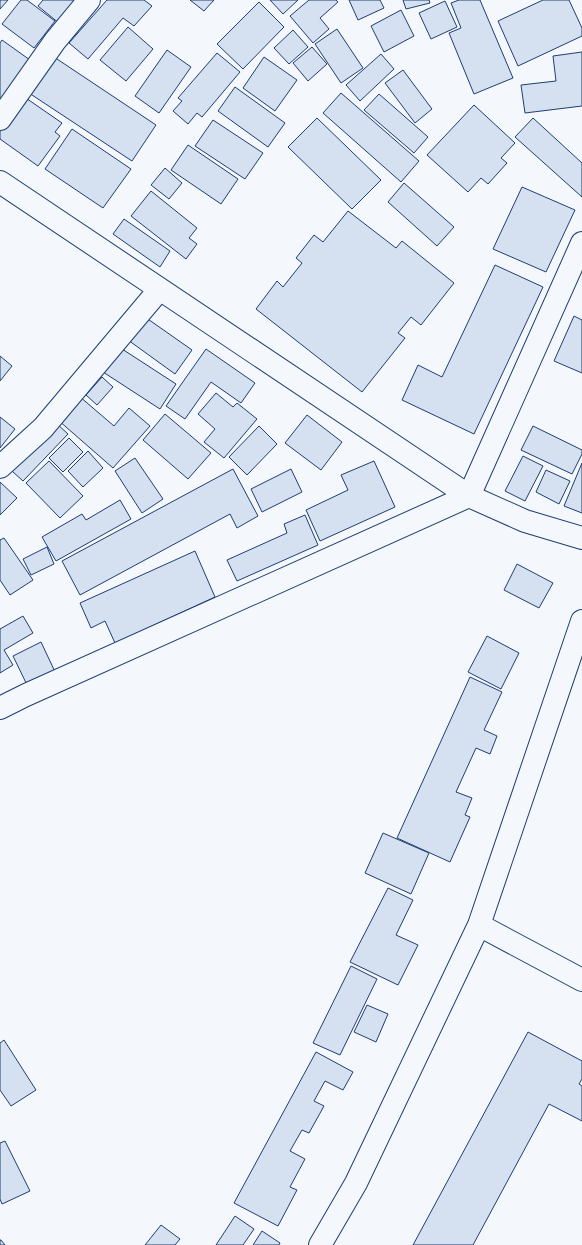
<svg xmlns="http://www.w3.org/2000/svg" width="582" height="1245" font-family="'Roboto Condensed',sans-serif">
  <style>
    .building { fill: #d5e0f0; stroke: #1d3f73 }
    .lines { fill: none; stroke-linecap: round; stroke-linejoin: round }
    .street-casing { stroke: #1d3f73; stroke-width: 24 }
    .street { stroke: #f4f7fb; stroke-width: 22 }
  </style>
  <rect width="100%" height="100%" fill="#f4f7fb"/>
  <path class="building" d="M 0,0 L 8,0 L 0,9 Z
    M 21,0 L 27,0 L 55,21 L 34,48 L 2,24 Z
    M 43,0 L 80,0 L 60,24 L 38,6 Z
    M 107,0 L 144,0 L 152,6 L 134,26 L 123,18 L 88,59 L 69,43 Z
    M 190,0 L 214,0 L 204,11 Z
    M 270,0 L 298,0 L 283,14 Z
    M 309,0 L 336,0 L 338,2 L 320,18 L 329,29 L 313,43 L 290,16 Z
    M 349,0 L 380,0 L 384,8 L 358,20 Z
    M 403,0 L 429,0 L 430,3 L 406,9 Z
    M 459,0 L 480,0 L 513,78 L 474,94 L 449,33 L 461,28 L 451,3 Z
    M 543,0 L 569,0 L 582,28 L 582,36 L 518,66 L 498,21 Z
    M 445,1 L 457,27 L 431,39 L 419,13 Z
    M 259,2 L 284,27 L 243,69 L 217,44 Z
    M 401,10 L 414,36 L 384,52 L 371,26 Z
    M 128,27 L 153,49 L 126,81 L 100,60 Z
    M 337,29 L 363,68 L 341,83 L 315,44 Z
    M 293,30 L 308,47 L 289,64 L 274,48 Z
    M 2,40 L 30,60 L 0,102 L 0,43 Z
    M 312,47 L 327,64 L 308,81 L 293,63 Z
    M 167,50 L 191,67 L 159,113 L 135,96 Z
    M 582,52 L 582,106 L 525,113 L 521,85 L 556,81 L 553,56 Z
    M 217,53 L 240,72 L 202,117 L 197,113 L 188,124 L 173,111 L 182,101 L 178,98 Z
    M 381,54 L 394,69 L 360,101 L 346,85 Z
    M 54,57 L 156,125 L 132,161 L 29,93 Z
    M 264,57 L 297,80 L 275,111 L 243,88 Z
    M 403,70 L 432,109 L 415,123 L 385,83 Z
    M 235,87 L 285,123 L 268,147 L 218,111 Z
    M 341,93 L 419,161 L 401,182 L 323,113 Z
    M 379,94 L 428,137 L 414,153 L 364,110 Z
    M 23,96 L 62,123 L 55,132 L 60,136 L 38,166 L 0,139 L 0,128 Z
    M 474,105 L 515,143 L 501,158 L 507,163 L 488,184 L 481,178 L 468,192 L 427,155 Z
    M 317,118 L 381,180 L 352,209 L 288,147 Z
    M 533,118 L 582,163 L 582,197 L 515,137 Z
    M 213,120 L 263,153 L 245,179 L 195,146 Z
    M 72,129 L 131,169 L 103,208 L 45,169 Z
    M 188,145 L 238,179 L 221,204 L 171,170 Z
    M 165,168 L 182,183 L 169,199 L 151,185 Z
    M 404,183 L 454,227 L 437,246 L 388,202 Z
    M 522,187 L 575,210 L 546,272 L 493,249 Z
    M 151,191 L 197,228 L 189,238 L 197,244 L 186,259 L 131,216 Z
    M 348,211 L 396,248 L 402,241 L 454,283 L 421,325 L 411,317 L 398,333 L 405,338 L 362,392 L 256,309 L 277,281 L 283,287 L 302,263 L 296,258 L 314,235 L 323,242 Z
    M 124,219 L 170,251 L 160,267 L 113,234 Z
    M 495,265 L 543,287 L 474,434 L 402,400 L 418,365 L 442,377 Z
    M 574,316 L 582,320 L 582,373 L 554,361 Z
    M 145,317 L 192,350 L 175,374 L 128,340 Z
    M 119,347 L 176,384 L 160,409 L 103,372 Z
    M 206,349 L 255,383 L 241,403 L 211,382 L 185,419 L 166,406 Z
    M 0,356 L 12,366 L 0,381 Z
    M 102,377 L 113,387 L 97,405 L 86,395 Z
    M 216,393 L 233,407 L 237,403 L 257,419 L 224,458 L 204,442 L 215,429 L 198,414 Z
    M 79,396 L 114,426 L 129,408 L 150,426 L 113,468 L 58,420 Z
    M 165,414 L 211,453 L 188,479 L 143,440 Z
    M 307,415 L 342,442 L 321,470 L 285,443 Z
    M 0,417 L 15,429 L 0,448 Z
    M 57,424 L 68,434 L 23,481 L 12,471 Z
    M 259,426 L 277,444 L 247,475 L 229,457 Z
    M 533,426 L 582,450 L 582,454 L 572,474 L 521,450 Z
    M 69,438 L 83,452 L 63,472 L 49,458 Z
    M 88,451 L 103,468 L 83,487 L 68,471 Z
    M 523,456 L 543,466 L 525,501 L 505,491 Z
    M 135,458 L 163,499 L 142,513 L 115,471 Z
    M 49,461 L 83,496 L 60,518 L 26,483 Z
    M 374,461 L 395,507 L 320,541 L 306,510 L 348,490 L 341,475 Z
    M 582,463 L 582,513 L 564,506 Z
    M 233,469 L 258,516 L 237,528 L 230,514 L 80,595 L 62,561 Z
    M 291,469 L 302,492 L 262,512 L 251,489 Z
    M 546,470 L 570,481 L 559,504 L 536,492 Z
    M 0,482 L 17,498 L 0,515 Z
    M 120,500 L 131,519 L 56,561 L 42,537 L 82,514 L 86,520 Z
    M 305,515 L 318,545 L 237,581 L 227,560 L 287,533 L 284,524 Z
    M 4,538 L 33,580 L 10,595 L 0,580 L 0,540 Z
    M 47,547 L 54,564 L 31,575 L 23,559 Z
    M 195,551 L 215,597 L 115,643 L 105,621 L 91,628 L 80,603 Z
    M 517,564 L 553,583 L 539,608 L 504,590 Z
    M 23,616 L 33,633 L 4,650 L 13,665 L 0,673 L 0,629 Z
    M 487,636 L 519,653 L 501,689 L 468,672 Z
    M 41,642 L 57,676 L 29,689 L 13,656 Z
    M 470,677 L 502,692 L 484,730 L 497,736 L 490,754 L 476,748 L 456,792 L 472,798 L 465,815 L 470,817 L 450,862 L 397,838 Z
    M 383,833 L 429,853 L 411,894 L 365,873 Z
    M 388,888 L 413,900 L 396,935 L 418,945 L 398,985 L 350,962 Z
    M 351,966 L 377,979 L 340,1055 L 313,1043 Z
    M 367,1005 L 388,1014 L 376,1042 L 354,1032 Z
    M 528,1032 L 582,1061 L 582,1079 L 579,1084 L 582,1086 L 582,1121 L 549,1104 L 473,1245 L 413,1245 Z
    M 4,1040 L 36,1090 L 11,1106 L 0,1090 L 0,1043 Z
    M 316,1052 L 353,1072 L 343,1090 L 325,1081 L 314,1101 L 324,1106 L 309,1133 L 302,1130 L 290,1151 L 305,1159 L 290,1187 L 297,1190 L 278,1226 L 234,1203 Z
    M 5,1141 L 30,1191 L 2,1204 L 0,1199 L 0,1143 Z
    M 235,1216 L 254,1229 L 243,1245 L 216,1245 Z
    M 161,1225 L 180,1239 L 175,1245 L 145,1245 Z
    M 262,1231 L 280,1243 L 279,1245 L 253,1245 Z
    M 0,1240 L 1,1240 L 5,1245 L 0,1245 Z"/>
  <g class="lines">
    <defs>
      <path id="street" d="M 0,119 L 55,41 L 89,0
        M 0,182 L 469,496 L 525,521 L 582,538
        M 0,467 L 43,428 L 159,290
        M 0,708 L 26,695 L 469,496 L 582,243
        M 479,925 L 582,980
        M 320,1245 L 356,1183 L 479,925 L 582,621"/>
    </defs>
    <use href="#street" class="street-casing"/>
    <use href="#street" class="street"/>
  </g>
</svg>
